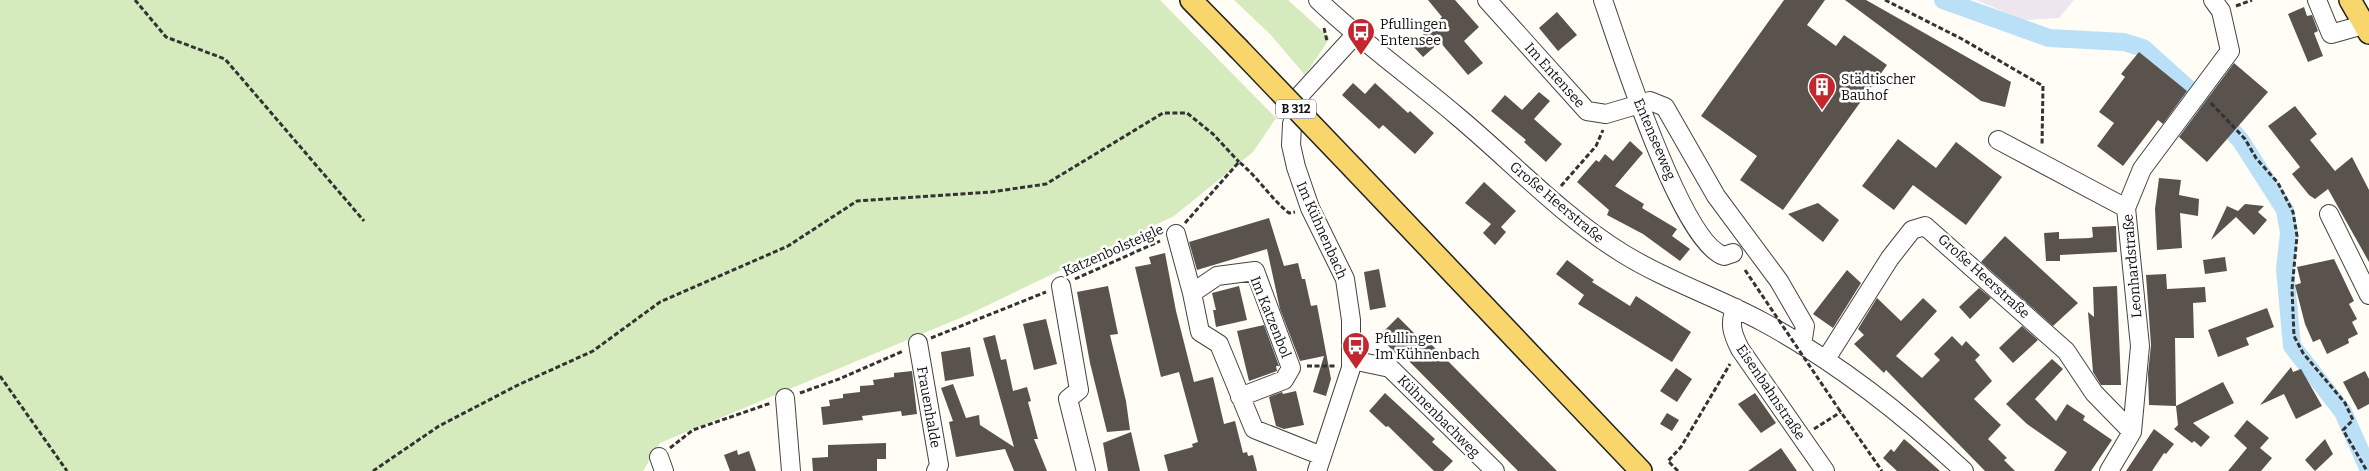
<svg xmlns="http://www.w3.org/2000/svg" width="2369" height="471" font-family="Bitter,serif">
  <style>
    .industrial { fill: #eee6ef }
    .green { fill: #d5ebbd }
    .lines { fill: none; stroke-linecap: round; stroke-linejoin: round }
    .canal { stroke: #b9e0f7; stroke-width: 18 }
    .building { fill: #5a524d }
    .minor-casing { stroke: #444; stroke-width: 20 }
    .major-casing { stroke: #222; stroke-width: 24 }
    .path { stroke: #333; stroke-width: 3; stroke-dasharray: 5 2.5; stroke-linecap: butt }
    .minor { stroke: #fff; stroke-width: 18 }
    .major { stroke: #f9d66b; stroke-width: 21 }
    .major-bridge-casing { stroke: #222; stroke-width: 24; stroke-linecap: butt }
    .path-bridge { stroke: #333; stroke-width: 3; stroke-dasharray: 5 2.5; stroke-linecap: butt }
    .major-bridge { stroke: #f9d66b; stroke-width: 21 }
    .labels { text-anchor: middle; stroke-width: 5; stroke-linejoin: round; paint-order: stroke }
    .shield { fill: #fff; stroke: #585858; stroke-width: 1 }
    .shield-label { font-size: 12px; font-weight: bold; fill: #111 }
    .poi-label { font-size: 14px; fill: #111; stroke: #fff; text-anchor: start }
    .street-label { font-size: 14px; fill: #111; stroke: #fff }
  </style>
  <rect width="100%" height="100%" fill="#fffdf5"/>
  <path class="industrial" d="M 1976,0 L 2074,0 L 2059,18 L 2023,20 Z"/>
  <path class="green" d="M 0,0 L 1160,0 L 1276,118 L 1253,152 L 1174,216 L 965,316 L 660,443 L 643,471 L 0,471 Z
    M 1234,0 L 1288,0 L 1330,38 L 1305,75 L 1270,34 Z"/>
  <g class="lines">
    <path class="canal" d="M 1943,0 L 2049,38 L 2124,42 L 2143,48 L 2222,119 L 2241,141 L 2285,210 L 2289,233 L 2285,269 L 2292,346 L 2343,412 L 2369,470"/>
  </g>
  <path class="building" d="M 1428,0 L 1455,0 L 1479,27 L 1464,41 L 1483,63 L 1468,75 L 1440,42 L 1423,57 L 1412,45 L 1442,17 Z
    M 1784,0 L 1825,0 L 1807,25 L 1836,46 L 1844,35 L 1887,65 L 1783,210 L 1740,180 L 1757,156 L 1701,116 Z
    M 1845,0 L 1866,0 L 2011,82 L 2005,107 L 1981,101 Z
    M 2304,7 L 2307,16 L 2312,15 L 2318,31 L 2314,33 L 2323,56 L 2308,62 L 2288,14 Z
    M 1557,12 L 1577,35 L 1558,51 L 1539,28 Z
    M 2139,52 L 2187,91 L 2163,124 L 2158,120 L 2123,166 L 2097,146 L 2114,123 L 2099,112 L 2125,77 L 2121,74 Z
    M 2234,63 L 2268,92 L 2207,162 L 2179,137 Z
    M 1353,83 L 1365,94 L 1375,83 L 1408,113 L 1410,111 L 1434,133 L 1415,154 L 1383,125 L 1379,129 L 1342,95 Z
    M 1539,92 L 1550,101 L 1534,119 L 1562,144 L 1546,162 L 1524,142 L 1526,140 L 1491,111 L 1505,95 L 1522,110 Z
    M 2295,106 L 2317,134 L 2310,140 L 2335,171 L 2352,157 L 2369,190 L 2369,262 L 2328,189 L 2315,199 L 2309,195 L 2292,174 L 2300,167 L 2268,126 Z
    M 1898,139 L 1936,168 L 1956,142 L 2002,177 L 1966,225 L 1913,185 L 1894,210 L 1862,186 Z
    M 1630,141 L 1643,153 L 1615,186 L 1644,204 L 1642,208 L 1677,229 L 1672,236 L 1690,249 L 1680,261 L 1643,234 L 1607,215 L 1609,210 L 1577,182 L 1596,160 L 1599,162 L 1605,154 L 1613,161 Z
    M 2159,178 L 2181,180 L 2179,195 L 2199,199 L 2198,216 L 2180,213 L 2182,248 L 2157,250 L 2155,209 Z
    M 1484,182 L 1516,211 L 1501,227 L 1506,232 L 1495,245 L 1483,233 L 1491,224 L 1465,203 Z
    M 1818,203 L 1839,220 L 1823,242 L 1788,214 Z
    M 2245,204 L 2264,206 L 2258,212 L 2267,220 L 2254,235 L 2236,217 L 2211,240 L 2227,206 L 2238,211 Z
    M 1269,218 L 1284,266 L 1298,263 L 1302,279 L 1305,279 L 1311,306 L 1317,305 L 1331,379 L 1326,396 L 1313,392 L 1324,356 L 1300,361 L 1280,309 L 1267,249 L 1197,270 L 1189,242 Z
    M 2116,226 L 2117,252 L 2060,255 L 2060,261 L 2046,261 L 2044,233 L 2059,232 L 2059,239 L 2090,238 L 2093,237 L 2092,227 Z
    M 2005,236 L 2078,303 L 2053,326 L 1981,262 Z
    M 1165,253 L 1176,311 L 1194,382 L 1213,377 L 1224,424 L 1235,421 L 1243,453 L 1247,452 L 1248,456 L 1253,455 L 1257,471 L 1168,471 L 1164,455 L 1193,447 L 1192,444 L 1198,442 L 1179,372 L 1161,377 L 1135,267 L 1151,264 L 1149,257 Z
    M 2225,257 L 2227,271 L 2205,274 L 2203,260 Z
    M 2334,259 L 2354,301 L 2349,304 L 2357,319 L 2352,322 L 2358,334 L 2348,339 L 2349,343 L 2327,354 L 2320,339 L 2313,342 L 2305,324 L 2295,285 L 2301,283 L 2297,267 Z
    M 1567,260 L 1594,280 L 1592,282 L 1630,306 L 1636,296 L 1691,332 L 1672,362 L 1578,304 L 1584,295 L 1556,274 Z
    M 1379,269 L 1386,307 L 1370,310 L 1364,272 Z
    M 1847,270 L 1861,283 L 1833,328 L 1813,314 Z
    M 2166,274 L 2167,289 L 2205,287 L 2206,302 L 2193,303 L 2194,338 L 2175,338 L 2176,406 L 2149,405 L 2148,373 L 2151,345 L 2146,275 Z
    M 1108,286 L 1118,334 L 1110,335 L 1126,401 L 1130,430 L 1107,432 L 1090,363 L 1077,292 Z
    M 1239,286 L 1247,320 L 1216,327 L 1213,310 L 1216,310 L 1212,293 Z
    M 2117,286 L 2121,385 L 2101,385 L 2093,372 L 2088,312 L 2094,317 L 2093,287 Z
    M 1979,288 L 1991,298 L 1970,319 L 1959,307 Z
    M 1877,298 L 1901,321 L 1923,298 L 1937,311 L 1896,356 L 1922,378 L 1940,360 L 1934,354 L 1952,336 L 1962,346 L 1966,341 L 1980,355 L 1975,360 L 1992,381 L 1974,399 L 2001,425 L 1988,439 L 2007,458 L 2004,460 L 2015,471 L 1985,471 L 1886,370 L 1884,373 L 1854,344 L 1864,335 L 1858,329 Z
    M 2267,308 L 2274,327 L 2246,338 L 2249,345 L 2218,357 L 2208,330 Z
    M 1398,317 L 1427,346 L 1430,343 L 1441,354 L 1557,471 L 1518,471 L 1399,351 L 1396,354 L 1379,336 Z
    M 1046,319 L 1057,364 L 1034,370 L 1023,324 Z
    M 1264,325 L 1279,366 L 1276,366 L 1277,371 L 1249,381 L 1237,331 Z
    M 2022,326 L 2038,340 L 2013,363 L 1999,348 Z
    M 995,335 L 1001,360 L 1006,359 L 1013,391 L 1027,387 L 1031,401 L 1028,402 L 1038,439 L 1034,439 L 1047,471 L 1014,471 L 1005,449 L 956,457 L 949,422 L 953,421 L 941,388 L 953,384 L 966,418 L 979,415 L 980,425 L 1014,447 L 983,338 Z
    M 970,347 L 974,376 L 945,381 L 941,352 Z
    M 2052,359 L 2063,369 L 2035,399 L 2056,421 L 2067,404 L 2085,416 L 2083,420 L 2112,440 L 2091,471 L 2054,471 L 2067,452 L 2027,424 L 2006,404 Z
    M 2291,367 L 2293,372 L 2301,369 L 2322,406 L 2296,419 L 2284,394 L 2260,405 Z
    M 1676,368 L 1692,379 L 1677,402 L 1660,391 Z
    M 912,371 L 917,414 L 902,416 L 901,411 L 862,416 L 863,420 L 823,425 L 821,407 L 830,406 L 829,400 L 843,398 L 843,394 L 860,392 L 860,386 L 874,385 L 873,380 L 894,377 L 894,373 Z
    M 2365,371 L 2369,379 L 2369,404 L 2358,410 L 2343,382 Z
    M 2223,382 L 2234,403 L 2193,423 L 2210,437 L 2201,447 L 2194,441 L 2192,443 L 2174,429 L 2178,425 L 2176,406 Z
    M 1296,391 L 1304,425 L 1284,429 L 1276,426 L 1269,397 L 1282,392 L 1283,394 Z
    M 1385,393 L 1435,439 L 1432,442 L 1453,461 L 1443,471 L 1434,471 L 1388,426 L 1386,427 L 1369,411 Z
    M 1755,393 L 1776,423 L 1761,433 L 1738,404 Z
    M 1667,413 L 1679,420 L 1672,431 L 1660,424 Z
    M 2247,420 L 2269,438 L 2260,448 L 2272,458 L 2261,471 L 2228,471 L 2247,448 L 2234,436 Z
    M 2154,429 L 2174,444 L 2166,454 L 2164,453 L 2152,471 L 2126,471 Z
    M 1131,432 L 1140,471 L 1108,471 L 1103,443 Z
    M 1904,439 L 1910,444 L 1940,471 L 1897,471 L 1883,458 L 1891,449 L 1894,452 Z
    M 2325,439 L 2333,454 L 2315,471 L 2305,460 Z
    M 886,443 L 886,459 L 877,459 L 877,471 L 813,471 L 812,458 L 828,457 L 828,445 Z
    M 1781,448 L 1797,471 L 1748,471 Z
    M 737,450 L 738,455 L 749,451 L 756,471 L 730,471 L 724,455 Z"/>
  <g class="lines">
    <defs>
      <path id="minor" d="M 1318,0 C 1362,42 1411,77 1457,116 C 1512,162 1561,215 1622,253 C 1667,281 1717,297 1763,322 C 1837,362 1903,414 1964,471
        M 1487,0 L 1587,111 L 1606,114 L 1650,101 L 1665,107 L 1716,196 L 1779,281 L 1805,326 L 1802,345
        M 1603,0 C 1619,46 1681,243 1724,256 L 1733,253
        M 2317,0 L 2331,34 L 2363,25
        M 1998,140 L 2126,208
        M 2329,214 L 2369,295
        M 1176,234 L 1192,293
        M 1061,286 L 1079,390 L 1068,399 L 1086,471
        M 1736,308 C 1728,323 1733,335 1740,349 L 1825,471
        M 918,343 L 939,465 L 936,471
        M 1826,359 L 1890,258 L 1912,230 L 1925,226 L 2066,351 L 2094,393 L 2132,432
        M 1352,360 L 1390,368 L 1495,471
        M 1240,397 L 1284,380 L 1291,368 L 1255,271 L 1217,276 L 1192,293 L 1200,332 L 1219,344 L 1254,429 L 1322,456
        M 785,398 L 791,471
        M 659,457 L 664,471
        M 1317,471 L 1351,368 L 1351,320 L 1345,279 L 1310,208 L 1296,167 L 1291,145 L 1292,124 L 1301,94 L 1355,35
        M 2109,471 L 2132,432 L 2140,346 L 2126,208 L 2142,169 L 2230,51 L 2221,11 L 2213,0"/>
      <path id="major" d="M 1191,0 L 1238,48
        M 2350,0 L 2369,33
        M 1354,169 L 1641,471"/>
    </defs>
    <use href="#minor" class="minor-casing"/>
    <use href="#major" class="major-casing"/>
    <path class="path" d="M 135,0 L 166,37 L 225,59 L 364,221
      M 1885,0 L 1962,39 L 2043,86 L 2042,146
      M 2236,6 L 2252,0
      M 1324,28 L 1327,41
      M 2211,103 L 2245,139 L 2256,158 L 2278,183 L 2293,212 L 2297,236 L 2292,289 L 2294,336 L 2303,353 L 2345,403 L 2353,420 L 2343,430 L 2367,471
      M 1561,186 L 1596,146 L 1603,130
      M 1185,223 L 1239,162 C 1258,177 1270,198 1289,213 L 1295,212
      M 1075,279 L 1160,241
      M 931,338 L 1046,292
      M 1307,366 L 1336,366
      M 0,376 L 67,471
      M 800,393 L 839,379 L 903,351
      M 1838,408 L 1882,471
      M 1814,429 L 1841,412
      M 670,448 L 693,430 L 771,403
      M 373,471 L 439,426 L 518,385 L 593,351 L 660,302 L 788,246 L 857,201 L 991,192 L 1046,184 L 1163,113 L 1187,113 L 1213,134 L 1239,162
      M 1678,471 L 1668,461 L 1681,447 L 1730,364"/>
    <use href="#minor" class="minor"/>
    <use href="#major" class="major"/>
    <defs>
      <path id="major-bridge" d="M 1238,48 L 1354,169"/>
    </defs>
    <use href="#major-bridge" class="major-bridge-casing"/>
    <path class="path-bridge" d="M 1745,270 L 1838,408"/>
    <use href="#major-bridge" class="major-bridge"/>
  </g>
  <defs>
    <symbol id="bus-pin" viewBox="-11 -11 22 30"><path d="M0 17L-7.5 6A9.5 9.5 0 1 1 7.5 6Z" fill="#c4262e" stroke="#fff"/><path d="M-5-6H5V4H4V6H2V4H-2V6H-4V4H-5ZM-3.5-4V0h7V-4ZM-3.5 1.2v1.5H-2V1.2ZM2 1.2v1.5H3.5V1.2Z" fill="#fff"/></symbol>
    <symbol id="building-pin" viewBox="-11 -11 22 30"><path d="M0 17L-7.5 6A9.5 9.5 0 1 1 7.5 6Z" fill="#c4262e" stroke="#fff"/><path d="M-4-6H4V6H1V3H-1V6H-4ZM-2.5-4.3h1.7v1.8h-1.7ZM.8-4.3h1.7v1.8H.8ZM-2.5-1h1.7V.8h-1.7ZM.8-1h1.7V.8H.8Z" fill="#fff"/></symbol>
  </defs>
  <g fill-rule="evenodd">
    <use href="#bus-pin" x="1345" y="16" width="32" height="43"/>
    <use href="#building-pin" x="1806" y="71" width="32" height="43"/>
    <use href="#bus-pin" x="1340" y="330" width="32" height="43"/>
  </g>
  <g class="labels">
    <rect class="shield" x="1276" y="99.5" width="40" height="19" rx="4"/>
    <g class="shield-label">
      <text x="1296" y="113">B 312</text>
    </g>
    <g class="poi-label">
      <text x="1380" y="29">Pfullingen<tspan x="1380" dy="16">Entensee</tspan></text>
      <text x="1841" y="84">Städtischer<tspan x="1841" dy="16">Bauhof</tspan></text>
      <text x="1375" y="343">Pfullingen<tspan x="1375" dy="16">Im Kühnenbach</tspan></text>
    </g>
    <g class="street-label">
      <text transform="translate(1555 75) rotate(48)" y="5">Im Entensee</text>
      <text transform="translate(1655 139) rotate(67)" y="5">Entenseeweg</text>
      <text transform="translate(1557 202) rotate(40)" y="5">Große Heerstraße</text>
      <text transform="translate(1322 230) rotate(66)" y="5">Im Kühnenbach</text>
      <text transform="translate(1113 250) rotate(-24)" y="5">Katzenbolsteigle</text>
      <text transform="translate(2132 266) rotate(-95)" y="5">Leonhardstraße</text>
      <text transform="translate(1984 276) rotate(42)" y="5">Große Heerstraße</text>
      <text transform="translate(1271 317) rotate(68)" y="5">Im Katzenbol</text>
      <text transform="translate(1771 392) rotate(56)" y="5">Eisenbahnstraße</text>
      <text transform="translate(929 407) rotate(80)" y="5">Frauenhalde</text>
      <text transform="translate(1439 416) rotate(45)" y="5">Kühnenbachweg</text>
    </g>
  </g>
</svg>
